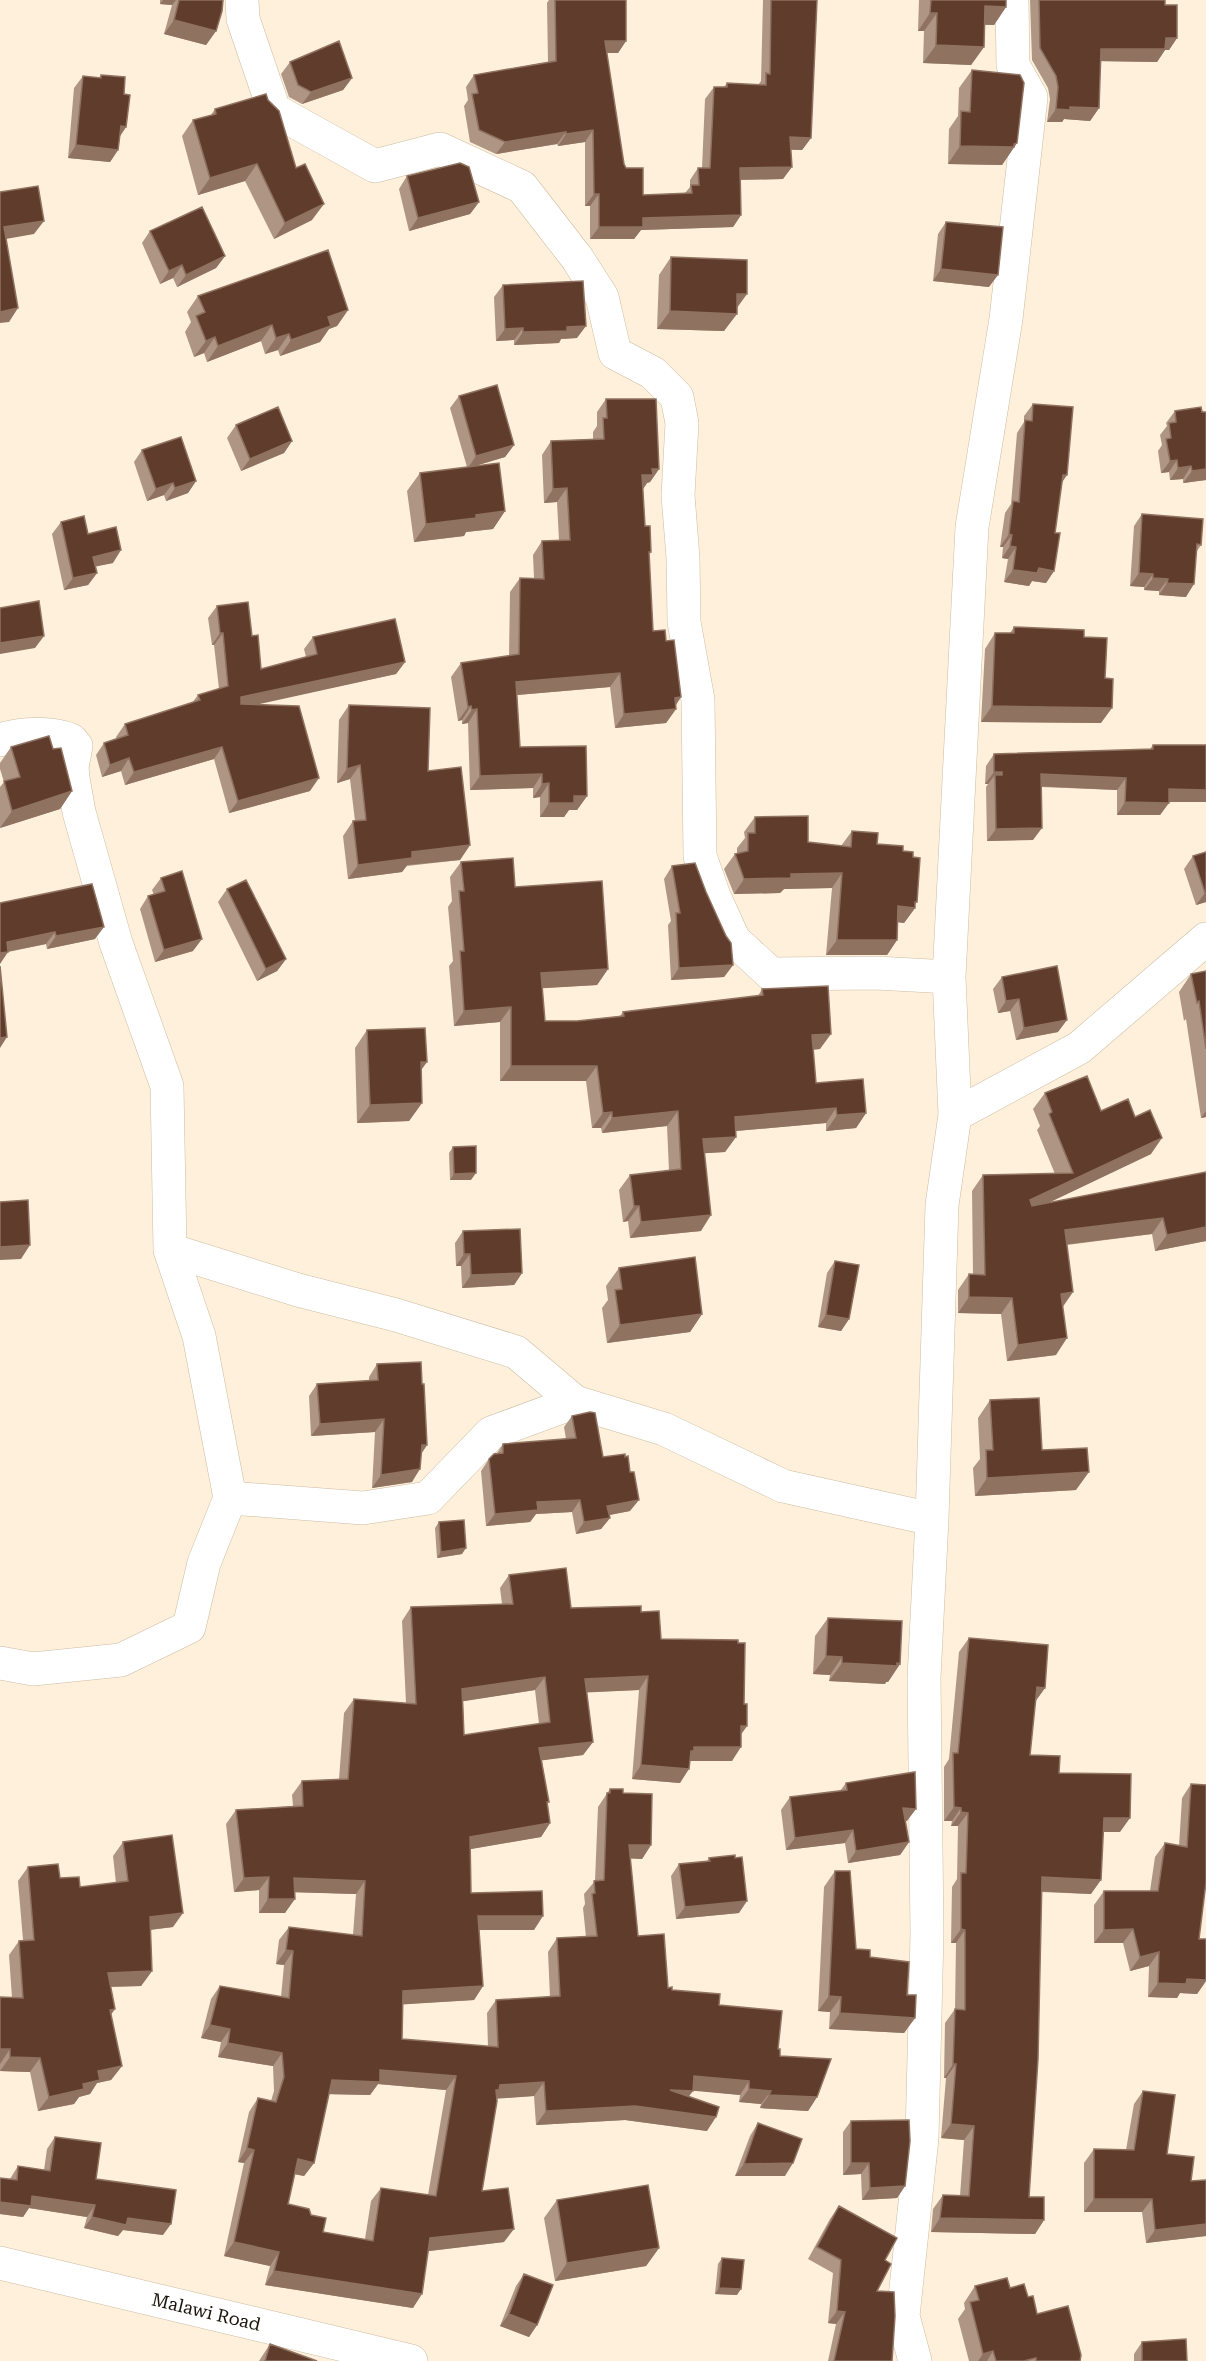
<svg xmlns="http://www.w3.org/2000/svg" width="1206" height="2361" font-family="'Roboto Serif',serif">
  <style>
    .lines { fill: none; stroke-linecap: round; stroke-linejoin: round }
    .street-casing { stroke: #ccbca2; stroke-width: 34 }
    .primary-casing { stroke: #ccbca2; stroke-width: 34 }
    .street { stroke: #fff; stroke-width: 33 }
    .primary { stroke: #fff; stroke-width: 33 }
    .wall { fill: #af9684; fill-rule: evenodd }
    .shaded-wall { fill: #8f7260 }
    .building { fill: #603c2c; stroke: #8f7260; stroke-width: 1.5; fill-rule: evenodd }
    .labels { text-anchor: middle; stroke-width: 6; stroke-linejoin: round; paint-order: stroke }
    .street-label { font-size: 18px; fill: #1a140b; stroke: #fff }
  </style>
  <rect width="100%" height="100%" fill="#fef0db"/>
  <g class="lines">
    <defs>
      <path id="street" d="M 242,0 L 243,19 L 274,110 L 375,166 L 440,149 L 522,187 L 577,258 L 602,297 L 615,353 L 653,373 L 677,397 L 682,423 L 678,495 L 683,558 L 684,622 L 698,700 L 700,856 L 714,896 L 734,940 L 771,974 L 876,973 L 949,977
        M 0,740 C 20,733 51,732 71,740 L 76,746 L 72,767 L 73,778 L 79,812 L 116,943 L 167,1086 L 170,1250 L 199,1336 L 230,1498 L 204,1563 L 189,1627 L 121,1660 L 33,1669 L 0,1663
        M 955,1115 L 1079,1048 L 1206,939
        M 170,1250 L 298,1290 L 396,1315 L 516,1352 L 575,1402 L 664,1429 L 783,1486 L 932,1519
        M 230,1498 L 363,1508 L 428,1498 L 491,1433 L 575,1402
        M 915,2361 L 903,2316 L 922,2138 L 927,1933 L 924,1678 L 932,1519 L 942,1205 L 955,1115 L 949,977 L 960,760 L 972,527 L 1006,319 L 1031,97 L 1013,65 L 1012,0"/>
      <g id="primary">
        <path id="s1" d="M 0,2263 L 411,2361"/>
      </g>
    </defs>
    <use href="#street" class="street-casing"/>
    <use href="#primary" class="primary-casing"/>
    <use href="#street" class="street"/>
    <use href="#primary" class="primary"/>
  </g>
  <path class="wall" d="M 160,0 L 223,0 L 216,31 L 206,45 L 164,34 L 172,5 L 160,4 Z
    M 549,0 L 626,0 L 626,41 L 618,53 L 607,53 L 624,164 L 643,195 L 685,193 L 690,187 L 690,180 L 698,168 L 702,168 L 705,99 L 714,87 L 724,87 L 727,83 L 758,85 L 761,81 L 763,0 L 817,0 L 811,138 L 802,150 L 791,150 L 783,179 L 740,180 L 741,215 L 733,227 L 641,230 L 634,239 L 590,239 L 590,206 L 585,206 L 585,142 L 558,146 L 557,144 L 496,154 L 470,142 L 464,106 L 468,100 L 466,87 L 474,75 L 548,62 L 547,3 Z
    M 919,0 L 1006,0 L 1006,7 L 994,25 L 984,25 L 984,47 L 971,65 L 923,63 L 924,31 L 918,31 Z
    M 1030,0 L 1165,0 L 1165,5 L 1177,38 L 1169,50 L 1165,50 L 1157,62 L 1100,61 L 1099,108 L 1090,121 L 1064,119 L 1062,122 L 1047,122 L 1050,99 L 1048,88 L 1032,60 Z
    M 290,62 L 352,78 L 343,90 L 302,104 L 289,97 L 281,74 Z
    M 972,70 L 1017,143 L 1002,165 L 948,164 L 949,129 L 958,116 L 959,88 Z
    M 101,75 L 126,127 L 120,136 L 118,150 L 110,162 L 68,158 L 74,88 L 83,76 L 99,78 Z
    M 215,109 L 296,168 L 312,220 L 274,239 L 245,181 L 198,195 L 182,136 L 193,120 L 211,115 Z
    M 407,176 L 479,202 L 470,214 L 409,231 L 399,189 Z
    M 946,222 L 989,287 L 933,281 L 938,234 Z
    M 150,231 L 225,256 L 216,268 L 177,287 L 173,278 L 160,284 L 142,243 Z
    M 671,257 L 737,308 L 724,331 L 657,329 L 659,275 Z
    M 503,285 L 577,338 L 561,339 L 559,343 L 514,345 L 514,340 L 496,341 L 494,297 Z
    M 198,296 L 348,310 L 337,326 L 329,329 L 320,342 L 280,356 L 278,350 L 265,354 L 261,341 L 207,362 L 204,353 L 194,357 L 185,332 L 191,322 L 187,312 Z
    M 459,396 L 514,445 L 505,457 L 472,467 L 505,511 L 493,529 L 466,532 L 464,536 L 414,542 L 407,491 L 420,473 L 467,467 L 450,408 Z
    M 606,399 L 659,469 L 650,482 L 647,483 L 643,489 L 645,526 L 651,552 L 649,555 L 653,631 L 666,641 L 681,697 L 676,705 L 676,709 L 666,723 L 615,728 L 610,687 L 517,695 L 520,747 L 587,796 L 577,810 L 569,810 L 564,817 L 540,817 L 540,797 L 533,798 L 533,788 L 470,790 L 468,723 L 462,724 L 462,720 L 458,721 L 451,677 L 461,663 L 509,656 L 510,592 L 520,578 L 534,578 L 533,555 L 542,541 L 559,540 L 557,502 L 544,503 L 542,455 L 551,441 L 593,439 L 593,432 L 597,426 L 597,412 Z
    M 1033,404 L 1062,482 L 1055,533 L 1054,571 L 1046,583 L 1032,581 L 1029,586 L 1004,582 L 1008,559 L 1002,558 L 1003,547 L 1000,547 L 1005,513 L 1011,504 L 1017,433 L 1024,422 L 1024,416 Z
    M 1175,411 L 1206,412 L 1206,480 L 1183,483 L 1183,479 L 1170,480 L 1169,472 L 1161,473 L 1158,451 L 1162,445 L 1160,435 L 1167,426 L 1166,423 Z
    M 236,425 L 292,441 L 284,453 L 241,471 L 227,438 Z
    M 142,450 L 196,481 L 188,493 L 166,501 L 164,495 L 147,501 L 134,462 Z
    M 1142,514 L 1201,545 L 1197,551 L 1186,597 L 1159,595 L 1159,591 L 1144,590 L 1144,587 L 1130,586 L 1134,526 Z
    M 61,522 L 88,534 L 113,563 L 95,566 L 97,573 L 88,585 L 64,590 L 52,534 Z
    M 217,606 L 252,636 L 261,669 L 306,657 L 304,649 L 313,637 L 405,662 L 396,674 L 256,704 L 310,791 L 229,813 L 214,759 L 125,785 L 121,771 L 102,777 L 96,755 L 104,743 L 117,739 L 116,737 L 125,724 L 192,703 L 198,695 L 219,689 L 214,645 L 212,645 L 208,618 Z
    M 1014,627 L 1084,637 L 1101,723 L 981,722 L 985,649 L 995,633 L 1010,633 Z
    M 349,705 L 428,771 L 470,845 L 460,860 L 407,866 L 402,872 L 348,879 L 343,836 L 353,821 L 355,821 L 350,779 L 337,783 L 339,720 Z
    M 1153,745 L 1206,745 L 1206,802 L 1169,802 L 1160,815 L 1117,815 L 1117,790 L 1041,787 L 1033,840 L 987,841 L 986,787 L 988,784 L 985,784 L 986,766 L 994,754 L 1150,749 Z
    M 11,747 L 53,749 L 72,791 L 60,809 L 0,828 L 0,787 L 4,782 L 0,769 L 0,763 Z
    M 755,817 L 808,842 L 841,846 L 852,831 L 877,844 L 903,851 L 915,908 L 904,923 L 898,922 L 897,940 L 887,955 L 826,955 L 832,888 L 784,889 L 780,893 L 734,894 L 724,869 L 735,854 L 737,853 L 737,848 L 745,838 L 744,832 Z
    M 1206,852 L 1206,902 L 1196,905 L 1184,869 L 1193,856 Z
    M 461,862 L 515,887 L 608,969 L 597,985 L 542,988 L 545,1021 L 577,1021 L 620,1016 L 623,1012 L 758,996 L 762,989 L 820,1049 L 813,1050 L 816,1083 L 866,1113 L 856,1128 L 826,1131 L 826,1123 L 736,1131 L 736,1137 L 725,1152 L 705,1153 L 701,1231 L 630,1238 L 628,1221 L 623,1222 L 619,1190 L 630,1175 L 669,1171 L 667,1126 L 602,1133 L 601,1128 L 592,1128 L 586,1081 L 500,1081 L 500,1022 L 454,1026 L 449,966 L 453,961 L 448,907 L 452,901 L 450,877 Z
    M 672,866 L 733,965 L 724,977 L 671,980 L 668,925 L 671,921 L 664,879 Z
    M 161,878 L 193,951 L 155,962 L 140,909 L 148,896 L 154,895 L 152,890 Z
    M 227,889 L 286,959 L 277,971 L 257,981 L 218,902 Z
    M 0,903 L 95,939 L 47,949 L 46,944 L 8,952 Z
    M 1206,971 L 1206,1117 L 1201,1118 L 1186,1019 L 1184,1021 L 1179,992 L 1191,974 Z
    M 1002,977 L 1058,1032 L 1016,1040 L 1010,1011 L 998,1013 L 993,989 Z
    M 367,1030 L 421,1070 L 422,1103 L 409,1121 L 357,1123 L 355,1048 Z
    M 1045,1093 L 1101,1111 L 1151,1154 L 1047,1203 L 1206,1172 L 1206,1241 L 1155,1251 L 1152,1234 L 1067,1245 L 1063,1307 L 1056,1355 L 1007,1361 L 1001,1314 L 958,1313 L 958,1290 L 969,1274 L 973,1274 L 972,1191 L 983,1175 L 1055,1174 L 1037,1130 L 1040,1126 L 1033,1109 Z
    M 453,1147 L 471,1180 L 450,1180 L 449,1153 Z
    M 463,1231 L 522,1273 L 514,1285 L 462,1288 L 461,1266 L 456,1266 L 455,1243 Z
    M 835,1261 L 849,1319 L 841,1331 L 818,1327 L 827,1273 Z
    M 619,1268 L 702,1314 L 690,1332 L 607,1343 L 602,1308 L 608,1300 L 606,1286 Z
    M 377,1364 L 422,1384 L 427,1445 L 421,1454 L 412,1482 L 372,1488 L 375,1432 L 311,1436 L 309,1396 L 317,1384 L 369,1381 L 369,1377 Z
    M 990,1400 L 1042,1450 L 1076,1490 L 975,1496 L 973,1468 L 980,1459 L 978,1418 Z
    M 572,1416 L 603,1457 L 630,1511 L 609,1515 L 610,1518 L 601,1529 L 576,1534 L 572,1512 L 536,1514 L 530,1522 L 486,1526 L 481,1471 L 489,1459 L 497,1453 L 503,1444 L 566,1439 L 564,1427 Z
    M 439,1522 L 462,1554 L 437,1558 L 435,1528 Z
    M 509,1575 L 571,1608 L 641,1612 L 661,1639 L 744,1704 L 747,1726 L 741,1734 L 732,1761 L 690,1761 L 680,1783 L 632,1779 L 639,1690 L 587,1692 L 593,1742 L 583,1755 L 542,1760 L 550,1823 L 541,1837 L 470,1849 L 471,1893 L 534,1930 L 479,1930 L 483,1986 L 474,2000 L 403,2004 L 402,2039 L 488,2047 L 487,2013 L 496,2000 L 550,1997 L 548,1952 L 557,1938 L 586,1937 L 583,1908 L 585,1904 L 584,1894 L 595,1881 L 598,1807 L 610,1789 L 623,1793 L 651,1845 L 642,1859 L 630,1858 L 638,1936 L 668,1988 L 672,1990 L 719,2005 L 778,2049 L 780,2056 L 817,2097 L 808,2111 L 760,2108 L 761,2104 L 739,2102 L 740,2095 L 693,2090 L 689,2096 L 707,2131 L 625,2120 L 536,2125 L 534,2096 L 497,2098 L 482,2191 L 504,2242 L 429,2251 L 413,2308 L 265,2285 L 270,2266 L 224,2256 L 244,2163 L 238,2162 L 249,2112 L 258,2098 L 271,2101 L 274,2091 L 273,2066 L 218,2057 L 221,2042 L 201,2038 L 211,1999 L 220,1986 L 281,1997 L 284,1965 L 276,1964 L 279,1940 L 289,1927 L 353,1935 L 356,1894 L 295,1892 L 285,1913 L 259,1913 L 259,1890 L 234,1892 L 226,1824 L 236,1810 L 293,1806 L 292,1795 L 302,1781 L 339,1779 L 344,1713 L 354,1699 L 406,1703 L 402,1621 L 411,1607 L 502,1604 L 500,1588 ZM 535,1690 L 539,1724 L 464,1735 L 463,1701 ZM 378,2084 L 446,2090 L 428,2195 L 381,2188 L 371,2201 L 365,2239 L 323,2232 L 311,2215 L 288,2204 L 295,2174 L 304,2176 L 314,2163 L 329,2094 L 370,2095 Z
    M 828,1618 L 900,1664 L 888,1682 L 886,1682 L 885,1684 L 829,1681 L 830,1675 L 813,1674 L 815,1636 Z
    M 969,1638 L 1045,1688 L 1035,1701 L 1030,1755 L 1059,1773 L 1120,1832 L 1103,1832 L 1091,1894 L 1041,1892 L 1029,2197 L 1044,2220 L 1035,2234 L 931,2232 L 933,2209 L 943,2195 L 960,2196 L 964,2140 L 941,2138 L 946,2078 L 944,2078 L 945,2023 L 955,2009 L 956,1943 L 951,1943 L 952,1887 L 957,1879 L 958,1826 L 951,1826 L 952,1821 L 944,1821 L 944,1767 L 949,1759 L 959,1652 Z
    M 846,1783 L 907,1821 L 905,1821 L 909,1842 L 900,1855 L 848,1863 L 845,1843 L 786,1850 L 781,1810 L 790,1797 L 840,1791 Z
    M 1191,1784 L 1199,1939 L 1206,1939 L 1206,1981 L 1197,1994 L 1180,1993 L 1177,1998 L 1148,1997 L 1149,1966 L 1130,1971 L 1123,1943 L 1094,1943 L 1094,1905 L 1104,1891 L 1150,1891 L 1155,1857 L 1165,1843 L 1179,1846 L 1182,1798 Z
    M 123,1842 L 173,1927 L 150,1930 L 152,1971 L 141,1986 L 111,1987 L 111,2015 L 122,2066 L 111,2080 L 97,2083 L 90,2094 L 79,2097 L 74,2104 L 38,2111 L 30,2072 L 0,2071 L 0,1997 L 12,1998 L 9,1955 L 19,1941 L 23,1940 L 18,1881 L 28,1867 L 80,1887 L 116,1883 L 113,1856 Z
    M 709,1858 L 739,1913 L 676,1919 L 671,1876 L 679,1864 L 707,1861 Z
    M 835,1871 L 856,1949 L 870,1957 L 907,1995 L 915,2018 L 904,2033 L 829,2029 L 830,2012 L 818,2011 L 824,1887 Z
    M 1143,2091 L 1167,2154 L 1191,2181 L 1206,2180 L 1206,2236 L 1146,2243 L 1142,2212 L 1084,2212 L 1084,2163 L 1094,2149 L 1126,2150 L 1134,2104 Z
    M 851,2121 L 905,2186 L 897,2198 L 862,2200 L 861,2174 L 843,2175 L 843,2132 Z
    M 758,2123 L 785,2176 L 735,2176 L 750,2136 Z
    M 55,2137 L 96,2179 L 163,2235 L 123,2230 L 118,2236 L 84,2228 L 87,2217 L 29,2208 L 23,2217 L 0,2214 L 0,2178 L 10,2179 L 18,2166 L 44,2170 L 47,2149 Z
    M 557,2200 L 659,2248 L 646,2266 L 555,2281 L 544,2218 Z
    M 839,2206 L 885,2260 L 877,2291 L 892,2361 L 828,2361 L 836,2324 L 828,2323 L 833,2273 L 808,2259 L 830,2219 Z
    M 722,2258 L 737,2295 L 715,2294 L 718,2264 Z
    M 524,2274 L 537,2325 L 529,2337 L 500,2326 L 516,2286 Z
    M 975,2286 L 1010,2288 L 1028,2297 L 1037,2314 L 1080,2361 L 969,2361 L 958,2319 L 965,2309 L 964,2303 Z
    M 1142,2342 L 1187,2361 L 1134,2361 L 1134,2354 Z
    M 270,2344 L 317,2361 L 259,2361 Z"/>
  <path class="shaded-wall" d="M 163,0 L 176,0 L 172,5 L 160,4 Z
    M 985,6 L 1006,7 L 994,25 L 972,24 Z
    M 930,13 L 937,13 L 924,31 L 918,31 Z
    M 174,20 L 216,31 L 206,45 L 164,34 Z
    M 1166,38 L 1177,38 L 1169,50 L 1165,50 L 1157,62 L 1092,61 L 1101,49 Z
    M 605,41 L 626,41 L 618,53 L 597,53 Z
    M 936,45 L 984,47 L 971,65 L 923,63 Z
    M 352,78 L 343,90 L 302,104 L 311,92 Z
    M 1070,107 L 1099,108 L 1090,121 L 1064,119 L 1062,122 L 1047,122 L 1056,109 Z
    M 121,126 L 126,127 L 118,139 Z
    M 593,130 L 585,142 L 558,146 L 566,134 Z
    M 566,132 L 557,144 L 496,154 L 505,142 Z
    M 790,137 L 811,138 L 802,150 L 782,149 Z
    M 1017,143 L 1002,165 L 948,164 L 960,146 Z
    M 76,145 L 118,150 L 110,162 L 68,158 Z
    M 257,164 L 245,181 L 198,195 L 210,178 Z
    M 792,167 L 783,179 L 731,180 L 740,168 Z
    M 594,194 L 599,194 L 590,206 L 585,206 Z
    M 479,202 L 470,214 L 409,231 L 418,218 Z
    M 324,204 L 312,220 L 274,239 L 285,223 Z
    M 741,215 L 733,227 L 641,230 L 634,239 L 590,239 L 599,227 L 643,218 Z
    M 44,221 L 34,234 L 0,240 L 4,227 Z
    M 225,256 L 216,268 L 177,287 L 186,275 Z
    M 182,265 L 173,278 L 160,284 L 169,271 Z
    M 941,269 L 998,275 L 989,287 L 933,281 Z
    M 737,294 L 747,294 L 734,312 Z
    M 18,308 L 9,322 L 0,323 L 0,312 Z
    M 348,310 L 337,326 L 329,329 L 320,342 L 280,356 L 291,340 L 328,317 Z
    M 670,311 L 737,314 L 724,331 L 657,329 Z
    M 272,325 L 261,341 L 207,362 L 218,346 Z
    M 586,326 L 577,338 L 561,339 L 559,343 L 514,345 L 523,332 L 567,327 Z
    M 523,328 L 514,340 L 496,341 L 505,329 Z
    M 289,334 L 278,350 L 265,354 L 276,338 Z
    M 215,337 L 204,353 L 194,357 L 206,341 Z
    M 292,441 L 284,453 L 241,471 L 250,459 Z
    M 514,445 L 505,457 L 468,468 L 476,456 Z
    M 1177,460 L 1169,472 L 1161,473 L 1170,461 Z
    M 1191,466 L 1183,479 L 1170,480 L 1178,468 Z
    M 652,469 L 659,469 L 650,482 L 647,483 L 643,489 L 642,475 Z
    M 1206,469 L 1206,480 L 1183,483 L 1192,471 Z
    M 1063,475 L 1067,475 L 1059,487 Z
    M 196,481 L 188,493 L 166,501 L 175,488 Z
    M 173,483 L 164,495 L 147,501 L 156,489 Z
    M 567,488 L 557,502 L 544,503 L 553,489 Z
    M 505,511 L 493,529 L 466,532 L 464,536 L 414,542 L 426,524 L 476,515 Z
    M 1009,534 L 1012,535 L 1003,547 L 1000,547 Z
    M 1010,546 L 1016,547 L 1008,559 L 1002,558 Z
    M 121,550 L 113,563 L 84,569 L 93,557 Z
    M 1039,568 L 1054,571 L 1046,583 L 1032,581 L 1029,586 L 1004,582 L 1013,570 Z
    M 97,573 L 88,585 L 64,590 L 73,578 Z
    M 1139,573 L 1153,574 L 1144,587 L 1130,586 Z
    M 1153,578 L 1168,579 L 1159,591 L 1144,590 Z
    M 1167,583 L 1194,584 L 1186,597 L 1159,595 Z
    M 220,633 L 223,633 L 214,645 L 212,645 Z
    M 44,636 L 35,648 L 0,654 L 0,643 Z
    M 405,662 L 396,674 L 232,710 L 241,697 Z
    M 620,673 L 610,687 L 506,696 L 516,682 Z
    M 681,697 L 673,709 L 676,709 L 666,723 L 615,728 L 624,714 L 675,698 Z
    M 471,706 L 462,720 L 458,721 L 468,707 Z
    M 992,706 L 1112,708 L 1101,723 L 981,722 Z
    M 477,709 L 468,723 L 462,724 L 472,710 Z
    M 222,747 L 214,759 L 125,785 L 134,772 Z
    M 129,758 L 121,771 L 102,777 L 110,765 Z
    M 360,765 L 350,779 L 337,783 L 347,769 Z
    M 994,772 L 1002,772 L 995,782 L 995,775 L 988,784 L 985,784 Z
    M 542,774 L 533,788 L 470,790 L 480,776 Z
    M 1041,774 L 1126,778 L 1117,790 L 1032,786 Z
    M 319,778 L 310,791 L 229,813 L 238,801 Z
    M 549,783 L 540,797 L 533,798 L 542,784 Z
    M 1169,789 L 1206,790 L 1206,802 L 1160,802 Z
    M 72,791 L 60,809 L 0,828 L 12,811 Z
    M 574,796 L 587,796 L 577,810 L 569,810 L 564,817 L 540,817 L 549,803 Z
    M 1125,802 L 1169,803 L 1160,815 L 1117,815 Z
    M 1042,828 L 1033,840 L 987,841 L 996,829 Z
    M 470,845 L 460,860 L 407,865 L 402,872 L 348,879 L 358,865 L 412,852 Z
    M 842,873 L 832,888 L 784,889 L 780,893 L 734,894 L 744,879 L 791,874 Z
    M 1205,893 L 1206,893 L 1206,902 L 1196,905 Z
    M 915,902 L 917,902 L 913,907 L 915,908 L 904,923 L 888,921 L 898,906 Z
    M 104,927 L 95,939 L 47,949 L 56,936 Z
    M 55,932 L 46,944 L 6,952 L 8,952 L 0,964 L 0,951 L 7,942 Z
    M 202,939 L 193,951 L 155,962 L 164,950 Z
    M 837,940 L 897,940 L 887,955 L 826,955 Z
    M 286,959 L 277,971 L 257,981 L 266,969 Z
    M 733,965 L 724,977 L 671,980 L 679,968 Z
    M 608,969 L 597,985 L 530,989 L 541,973 Z
    M 1019,999 L 1010,1011 L 998,1013 L 1006,1001 Z
    M 511,1007 L 500,1022 L 454,1026 L 464,1011 Z
    M 1067,1020 L 1058,1032 L 1016,1040 L 1024,1028 Z
    M 831,1034 L 820,1049 L 801,1050 L 812,1035 Z
    M 7,1037 L 0,1048 L 0,1038 Z
    M 421,1062 L 427,1062 L 414,1080 Z
    M 511,1066 L 597,1066 L 586,1081 L 500,1081 Z
    M 422,1103 L 409,1121 L 357,1123 L 370,1105 Z
    M 836,1108 L 826,1123 L 724,1132 L 735,1117 Z
    M 678,1111 L 667,1126 L 602,1133 L 612,1118 Z
    M 1206,1111 L 1206,1117 L 1201,1118 Z
    M 612,1112 L 601,1128 L 592,1128 L 603,1113 Z
    M 866,1113 L 856,1128 L 826,1131 L 837,1115 Z
    M 736,1137 L 725,1152 L 692,1154 L 703,1139 Z
    M 1162,1138 L 1151,1154 L 1019,1217 L 1030,1200 Z
    M 476,1173 L 471,1180 L 450,1180 L 454,1174 Z
    M 634,1206 L 639,1206 L 628,1221 L 623,1222 Z
    M 711,1215 L 701,1231 L 630,1238 L 641,1222 Z
    M 1163,1218 L 1152,1234 L 1053,1246 L 1065,1230 Z
    M 1206,1227 L 1206,1241 L 1155,1251 L 1167,1235 Z
    M 30,1245 L 21,1259 L 0,1260 L 0,1247 Z
    M 464,1254 L 470,1254 L 461,1266 L 456,1266 Z
    M 522,1273 L 514,1285 L 462,1288 L 471,1275 Z
    M 1073,1292 L 1062,1308 L 1061,1294 Z
    M 969,1297 L 1012,1298 L 1001,1314 L 958,1313 Z
    M 702,1314 L 690,1332 L 607,1343 L 620,1325 Z
    M 826,1315 L 849,1319 L 841,1331 L 818,1327 Z
    M 1067,1338 L 1056,1355 L 1007,1361 L 1018,1345 Z
    M 384,1419 L 375,1432 L 311,1436 L 320,1424 Z
    M 422,1445 L 427,1445 L 419,1457 Z
    M 420,1469 L 412,1482 L 372,1488 L 381,1475 Z
    M 1089,1472 L 1076,1490 L 975,1496 L 987,1478 Z
    M 580,1500 L 572,1512 L 536,1514 L 530,1522 L 486,1526 L 495,1514 L 537,1502 Z
    M 639,1500 L 630,1511 L 599,1517 L 607,1506 Z
    M 610,1518 L 601,1529 L 576,1534 L 584,1522 Z
    M 466,1548 L 462,1554 L 437,1558 L 441,1552 Z
    M 826,1656 L 842,1657 L 830,1675 L 813,1674 Z
    M 842,1663 L 897,1663 L 900,1664 L 888,1682 L 886,1682 L 885,1684 L 829,1681 Z
    M 648,1676 L 639,1690 L 576,1693 L 585,1679 Z
    M 545,1677 L 535,1690 L 452,1703 L 462,1689 Z
    M 1037,1687 L 1045,1688 L 1035,1702 Z
    M 741,1726 L 747,1726 L 737,1740 Z
    M 593,1742 L 583,1755 L 530,1762 L 539,1748 Z
    M 694,1747 L 741,1747 L 732,1761 L 687,1761 L 681,1764 Z
    M 641,1765 L 689,1769 L 680,1783 L 632,1779 Z
    M 954,1807 L 961,1808 L 952,1821 L 944,1821 Z
    M 903,1808 L 916,1809 L 907,1821 L 895,1821 Z
    M 961,1812 L 968,1813 L 958,1826 L 951,1826 Z
    M 1104,1818 L 1130,1818 L 1120,1832 L 1094,1832 Z
    M 550,1823 L 541,1837 L 460,1851 L 470,1837 Z
    M 853,1830 L 845,1843 L 786,1850 L 795,1838 Z
    M 909,1842 L 900,1855 L 848,1863 L 856,1851 Z
    M 629,1845 L 651,1845 L 642,1859 L 619,1858 Z
    M 269,1877 L 259,1890 L 234,1892 L 244,1878 Z
    M 1042,1877 L 1101,1880 L 1091,1894 L 1032,1891 Z
    M 294,1878 L 365,1881 L 356,1894 L 285,1892 Z
    M 268,1899 L 295,1899 L 285,1913 L 259,1913 Z
    M 747,1901 L 739,1913 L 676,1919 L 685,1907 Z
    M 183,1913 L 173,1927 L 140,1931 L 150,1917 Z
    M 478,1916 L 543,1916 L 534,1930 L 469,1930 Z
    M 961,1929 L 965,1930 L 956,1943 L 951,1943 Z
    M 1133,1929 L 1123,1943 L 1094,1943 L 1104,1930 Z
    M 286,1950 L 293,1951 L 284,1965 L 276,1964 Z
    M 1159,1952 L 1149,1966 L 1130,1971 L 1140,1957 Z
    M 152,1971 L 141,1986 L 98,1987 L 108,1973 Z
    M 1206,1975 L 1206,1981 L 1197,1994 L 1180,1993 L 1177,1998 L 1148,1997 L 1158,1983 L 1187,1979 Z
    M 483,1986 L 474,2000 L 394,2005 L 403,1991 Z
    M 829,1996 L 841,1997 L 830,2012 L 818,2011 Z
    M 115,2009 L 105,2023 L 110,2010 Z
    M 840,2013 L 915,2018 L 904,2033 L 829,2029 Z
    M 210,2025 L 230,2029 L 221,2042 L 201,2038 Z
    M 228,2043 L 282,2053 L 273,2066 L 218,2057 Z
    M 0,2049 L 10,2049 L 0,2064 Z
    M 10,2057 L 40,2058 L 30,2072 L 0,2071 Z
    M 953,2064 L 956,2064 L 946,2078 L 944,2078 Z
    M 122,2066 L 111,2080 L 97,2083 L 90,2094 L 79,2097 L 74,2104 L 38,2111 L 49,2097 L 83,2084 L 98,2071 Z
    M 380,2070 L 456,2076 L 446,2090 L 378,2084 L 370,2095 L 322,2094 L 332,2080 Z
    M 694,2076 L 749,2081 L 740,2095 L 685,2090 Z
    M 544,2082 L 534,2096 L 493,2099 L 486,2104 L 500,2085 Z
    M 749,2089 L 771,2091 L 761,2104 L 739,2102 Z
    M 670,2090 L 693,2091 L 683,2104 Z
    M 769,2095 L 817,2097 L 808,2111 L 760,2108 Z
    M 635,2106 L 716,2117 L 707,2131 L 625,2120 L 536,2125 L 546,2111 Z
    M 951,2124 L 974,2126 L 964,2140 L 941,2138 Z
    M 247,2148 L 254,2150 L 244,2163 L 238,2162 Z
    M 298,2159 L 314,2163 L 304,2176 L 288,2173 Z
    M 793,2163 L 785,2176 L 735,2176 L 744,2164 Z
    M 851,2163 L 869,2163 L 861,2174 L 843,2175 Z
    M 905,2186 L 897,2198 L 862,2200 L 870,2188 Z
    M 32,2196 L 95,2205 L 87,2217 L 29,2208 L 23,2217 L 0,2214 L 0,2202 Z
    M 1094,2199 L 1152,2199 L 1142,2212 L 1084,2212 Z
    M 92,2217 L 128,2218 L 171,2224 L 163,2235 L 123,2230 L 118,2236 L 84,2228 Z
    M 940,2218 L 1044,2220 L 1035,2234 L 931,2232 Z
    M 1206,2224 L 1206,2236 L 1146,2243 L 1155,2230 Z
    M 514,2229 L 504,2242 L 421,2252 L 430,2238 Z
    M 234,2242 L 279,2252 L 270,2266 L 224,2256 Z
    M 659,2248 L 646,2266 L 555,2281 L 567,2263 Z
    M 274,2271 L 422,2294 L 413,2308 L 265,2285 Z
    M 719,2288 L 741,2289 L 737,2295 L 715,2294 Z
    M 837,2311 L 845,2312 L 836,2324 L 828,2323 Z
    M 509,2314 L 537,2325 L 529,2337 L 500,2326 Z
    M 993,2351 L 987,2361 L 978,2361 L 983,2354 Z"/>
  <path class="building" d="M 179,0 L 223,0 L 222,11 L 216,31 L 174,20 Z
    M 555,0 L 626,0 L 626,41 L 605,41 L 624,164 L 626,168 L 643,168 L 643,195 L 692,193 L 691,185 L 699,185 L 698,168 L 710,168 L 714,87 L 727,87 L 727,83 L 766,85 L 766,73 L 770,74 L 771,0 L 817,0 L 811,138 L 790,137 L 792,167 L 740,168 L 741,215 L 643,218 L 643,227 L 599,227 L 599,194 L 594,194 L 593,130 L 566,134 L 566,132 L 505,142 L 479,130 L 472,94 L 478,93 L 474,75 L 556,61 Z
    M 931,0 L 1006,0 L 1006,7 L 985,6 L 984,47 L 936,45 L 937,13 L 930,13 Z
    M 1039,0 L 1165,0 L 1165,5 L 1177,5 L 1177,38 L 1166,38 L 1165,49 L 1101,49 L 1099,108 L 1070,107 L 1070,110 L 1056,109 L 1058,87 L 1056,76 L 1040,48 Z
    M 339,41 L 352,78 L 311,92 L 298,85 L 290,62 Z
    M 972,70 L 1020,75 L 1024,83 L 1017,143 L 1014,144 L 1014,147 L 960,146 L 961,111 L 970,112 Z
    M 101,75 L 125,77 L 124,94 L 130,95 L 126,127 L 121,126 L 118,150 L 76,145 L 83,76 L 101,78 Z
    M 266,94 L 268,100 L 279,111 L 296,168 L 305,164 L 324,204 L 285,223 L 257,164 L 210,178 L 193,120 L 216,114 L 215,109 Z
    M 460,163 L 469,167 L 479,202 L 418,218 L 407,176 Z
    M 38,186 L 44,221 L 4,227 L 18,308 L 0,312 L 0,192 Z
    M 202,207 L 225,256 L 186,275 L 182,265 L 169,271 L 150,231 Z
    M 946,222 L 1003,227 L 998,275 L 941,269 Z
    M 328,250 L 348,310 L 328,317 L 331,326 L 291,340 L 289,334 L 276,338 L 272,325 L 218,346 L 215,337 L 206,341 L 196,316 L 205,312 L 198,296 Z
    M 671,257 L 747,260 L 747,294 L 737,294 L 737,314 L 670,311 Z
    M 583,281 L 586,326 L 567,327 L 567,331 L 523,332 L 523,328 L 505,329 L 503,285 Z
    M 497,385 L 514,445 L 476,456 L 459,396 Z
    M 606,399 L 656,399 L 659,469 L 652,469 L 653,475 L 642,475 L 645,526 L 650,526 L 651,552 L 649,552 L 653,631 L 665,630 L 666,641 L 674,640 L 681,697 L 675,698 L 676,709 L 624,714 L 620,673 L 516,682 L 520,747 L 586,746 L 587,796 L 574,796 L 574,803 L 549,803 L 549,783 L 542,784 L 542,774 L 480,776 L 477,709 L 472,710 L 471,706 L 468,707 L 461,663 L 519,654 L 520,578 L 544,579 L 542,541 L 570,540 L 567,488 L 553,489 L 551,441 L 604,439 L 603,418 L 607,418 Z
    M 1033,404 L 1073,407 L 1067,475 L 1063,475 L 1055,533 L 1060,533 L 1054,571 L 1039,568 L 1037,573 L 1013,570 L 1016,547 L 1010,546 L 1012,535 L 1009,534 L 1013,501 L 1019,502 L 1025,420 L 1032,421 Z
    M 278,407 L 292,441 L 250,459 L 236,425 Z
    M 1201,407 L 1202,412 L 1206,412 L 1206,469 L 1192,471 L 1191,466 L 1178,468 L 1177,460 L 1170,461 L 1166,439 L 1171,438 L 1169,423 L 1176,422 L 1175,411 Z
    M 181,437 L 196,481 L 175,488 L 173,483 L 156,489 L 142,450 Z
    M 499,463 L 505,511 L 476,515 L 476,518 L 426,524 L 420,473 Z
    M 1142,514 L 1203,519 L 1201,545 L 1197,544 L 1194,584 L 1167,583 L 1168,579 L 1153,578 L 1153,574 L 1139,573 Z
    M 84,516 L 88,534 L 116,527 L 121,550 L 93,557 L 97,573 L 73,578 L 61,522 Z
    M 39,601 L 44,636 L 0,643 L 0,608 Z
    M 248,602 L 252,636 L 258,635 L 261,669 L 317,654 L 313,637 L 395,619 L 405,662 L 241,697 L 241,704 L 299,706 L 319,778 L 238,801 L 222,747 L 134,772 L 129,758 L 110,765 L 104,743 L 128,735 L 125,724 L 200,700 L 198,695 L 228,686 L 223,633 L 220,633 L 217,606 Z
    M 1014,627 L 1084,630 L 1084,637 L 1107,638 L 1105,678 L 1113,679 L 1112,708 L 992,706 L 995,633 L 1014,633 Z
    M 349,705 L 430,708 L 428,771 L 461,767 L 470,845 L 412,852 L 412,858 L 358,865 L 353,821 L 366,820 L 360,765 L 347,769 Z
    M 49,736 L 53,749 L 61,748 L 72,791 L 12,811 L 4,781 L 20,777 L 11,747 Z
    M 1153,745 L 1206,745 L 1206,790 L 1169,789 L 1169,803 L 1125,802 L 1126,778 L 1041,774 L 1042,828 L 996,829 L 995,775 L 1002,775 L 1002,772 L 994,772 L 994,754 L 1153,749 Z
    M 808,816 L 808,842 L 851,847 L 852,831 L 878,833 L 877,844 L 903,846 L 903,851 L 913,852 L 913,857 L 920,858 L 917,902 L 915,902 L 915,908 L 898,906 L 897,940 L 837,940 L 842,873 L 791,874 L 791,878 L 744,879 L 735,854 L 748,851 L 748,833 L 755,833 L 755,817 Z
    M 1206,852 L 1206,893 L 1205,893 L 1193,856 Z
    M 513,858 L 515,887 L 602,881 L 608,969 L 541,973 L 545,1021 L 577,1021 L 624,1016 L 623,1012 L 763,995 L 762,989 L 828,986 L 831,1034 L 812,1035 L 816,1083 L 863,1079 L 866,1113 L 837,1115 L 836,1108 L 735,1117 L 736,1137 L 703,1139 L 711,1215 L 641,1222 L 639,1206 L 634,1206 L 630,1175 L 681,1169 L 678,1111 L 612,1118 L 612,1112 L 603,1113 L 597,1066 L 511,1066 L 511,1007 L 464,1011 L 460,951 L 464,951 L 459,891 L 464,891 L 461,862 Z
    M 695,863 L 706,892 L 726,936 L 731,943 L 733,965 L 679,968 L 676,913 L 680,913 L 672,866 Z
    M 182,871 L 202,939 L 164,950 L 148,896 L 165,891 L 161,878 Z
    M 246,880 L 286,959 L 266,969 L 227,889 Z
    M 92,884 L 104,927 L 56,936 L 55,932 L 7,942 L 8,952 L 0,953 L 0,903 Z
    M 0,966 L 7,1037 L 0,1038 Z
    M 1057,966 L 1067,1020 L 1024,1028 L 1019,999 L 1006,1001 L 1002,977 Z
    M 1206,971 L 1206,1049 L 1199,1001 L 1197,1003 L 1191,974 Z
    M 425,1028 L 427,1062 L 421,1062 L 422,1103 L 370,1105 L 367,1030 Z
    M 1087,1076 L 1101,1111 L 1128,1099 L 1135,1117 L 1150,1110 L 1162,1138 L 1030,1200 L 1032,1206 L 1206,1172 L 1206,1227 L 1167,1235 L 1163,1218 L 1065,1230 L 1073,1292 L 1061,1294 L 1067,1338 L 1018,1345 L 1012,1298 L 969,1297 L 969,1274 L 985,1275 L 983,1175 L 1073,1173 L 1049,1114 L 1052,1112 L 1045,1093 Z
    M 476,1146 L 476,1173 L 454,1174 L 453,1147 Z
    M 28,1200 L 30,1245 L 0,1247 L 0,1202 Z
    M 520,1229 L 522,1273 L 471,1275 L 470,1254 L 464,1254 L 463,1231 Z
    M 695,1257 L 702,1314 L 620,1325 L 615,1290 L 622,1289 L 619,1268 Z
    M 835,1261 L 859,1265 L 849,1319 L 826,1315 Z
    M 421,1362 L 422,1384 L 424,1384 L 427,1445 L 422,1445 L 420,1469 L 381,1475 L 384,1419 L 320,1424 L 317,1384 L 378,1380 L 377,1364 Z
    M 1039,1398 L 1042,1450 L 1087,1448 L 1089,1472 L 987,1478 L 986,1450 L 993,1450 L 990,1400 Z
    M 590,1412 L 595,1413 L 603,1457 L 625,1454 L 625,1457 L 628,1456 L 630,1472 L 634,1472 L 639,1500 L 607,1506 L 610,1518 L 584,1522 L 580,1500 L 537,1502 L 538,1510 L 495,1514 L 489,1459 L 494,1454 L 503,1453 L 503,1444 L 576,1438 L 572,1416 Z
    M 464,1520 L 466,1548 L 441,1552 L 439,1522 Z
    M 566,1568 L 571,1608 L 641,1606 L 641,1612 L 659,1611 L 661,1639 L 738,1640 L 738,1643 L 745,1643 L 744,1704 L 747,1704 L 747,1726 L 741,1726 L 741,1747 L 694,1747 L 694,1751 L 691,1751 L 689,1769 L 641,1765 L 648,1676 L 585,1679 L 593,1742 L 539,1748 L 549,1802 L 547,1802 L 550,1823 L 470,1837 L 471,1893 L 542,1891 L 543,1916 L 478,1916 L 483,1986 L 403,1991 L 402,2039 L 498,2047 L 496,2000 L 560,1996 L 557,1938 L 597,1936 L 592,1894 L 595,1893 L 594,1881 L 604,1880 L 607,1793 L 610,1793 L 610,1789 L 623,1789 L 623,1793 L 652,1794 L 651,1845 L 629,1845 L 638,1936 L 664,1934 L 668,1988 L 672,1987 L 672,1990 L 720,1994 L 719,2005 L 782,2011 L 778,2049 L 780,2049 L 780,2056 L 831,2059 L 817,2097 L 769,2095 L 771,2091 L 749,2089 L 749,2081 L 694,2076 L 693,2091 L 670,2090 L 719,2107 L 716,2117 L 635,2106 L 546,2111 L 544,2082 L 500,2085 L 499,2090 L 496,2090 L 497,2101 L 482,2191 L 508,2188 L 514,2229 L 430,2238 L 422,2294 L 274,2271 L 279,2252 L 234,2242 L 254,2150 L 247,2148 L 258,2098 L 276,2102 L 284,2077 L 282,2053 L 228,2043 L 230,2029 L 210,2025 L 220,1986 L 289,1998 L 293,1951 L 286,1950 L 289,1927 L 362,1936 L 365,1881 L 294,1878 L 295,1899 L 268,1899 L 269,1877 L 244,1878 L 236,1810 L 303,1806 L 302,1781 L 348,1779 L 354,1699 L 416,1704 L 411,1607 L 513,1604 L 509,1575 ZM 545,1677 L 550,1722 L 464,1735 L 462,1689 ZM 380,2070 L 456,2076 L 436,2196 L 381,2188 L 373,2241 L 323,2232 L 326,2218 L 311,2215 L 309,2209 L 288,2204 L 298,2159 L 314,2163 L 332,2080 L 380,2082 Z
    M 828,1618 L 902,1621 L 900,1664 L 897,1663 L 897,1666 L 842,1663 L 842,1657 L 826,1656 Z
    M 969,1638 L 1048,1645 L 1045,1688 L 1037,1687 L 1030,1755 L 1060,1756 L 1059,1773 L 1131,1774 L 1130,1818 L 1104,1818 L 1101,1880 L 1042,1877 L 1038,2059 L 1029,2197 L 1044,2197 L 1044,2220 L 940,2218 L 943,2195 L 969,2196 L 974,2126 L 951,2124 L 956,2064 L 953,2064 L 955,2009 L 965,2010 L 965,1930 L 961,1929 L 961,1873 L 966,1873 L 968,1813 L 961,1812 L 961,1808 L 954,1807 L 953,1753 L 958,1753 Z
    M 915,1772 L 916,1809 L 903,1808 L 909,1842 L 856,1851 L 853,1830 L 795,1838 L 790,1797 L 847,1790 L 846,1783 Z
    M 1191,1784 L 1206,1785 L 1206,1882 L 1199,1939 L 1206,1939 L 1206,1980 L 1187,1979 L 1186,1984 L 1158,1983 L 1159,1952 L 1140,1957 L 1133,1929 L 1104,1930 L 1104,1891 L 1158,1891 L 1165,1843 L 1187,1847 Z
    M 172,1835 L 183,1913 L 150,1917 L 152,1971 L 108,1973 L 115,2009 L 110,2010 L 122,2066 L 98,2071 L 100,2080 L 83,2084 L 84,2089 L 49,2097 L 40,2058 L 10,2057 L 10,2049 L 0,2049 L 0,1997 L 23,1998 L 19,1941 L 34,1940 L 28,1867 L 58,1864 L 60,1878 L 79,1877 L 80,1887 L 128,1881 L 123,1842 Z
    M 735,1855 L 735,1858 L 742,1857 L 747,1901 L 685,1907 L 679,1864 L 710,1861 L 709,1858 Z
    M 835,1871 L 850,1871 L 856,1949 L 870,1950 L 870,1957 L 909,1962 L 907,1995 L 916,1995 L 915,2018 L 840,2013 L 841,1997 L 829,1996 Z
    M 1143,2091 L 1175,2095 L 1167,2154 L 1194,2157 L 1191,2181 L 1206,2180 L 1206,2224 L 1155,2230 L 1152,2199 L 1094,2199 L 1094,2149 L 1134,2150 Z
    M 909,2120 L 910,2141 L 905,2186 L 870,2188 L 869,2163 L 851,2163 L 851,2121 Z
    M 758,2123 L 802,2139 L 793,2163 L 744,2164 Z
    M 55,2137 L 101,2143 L 96,2179 L 176,2190 L 171,2224 L 128,2218 L 126,2225 L 92,2217 L 95,2205 L 32,2196 L 31,2206 L 0,2202 L 0,2178 L 17,2180 L 18,2166 L 50,2171 Z
    M 648,2185 L 659,2248 L 567,2263 L 557,2200 Z
    M 839,2206 L 897,2238 L 885,2260 L 891,2264 L 877,2291 L 894,2292 L 895,2316 L 892,2361 L 834,2361 L 845,2312 L 837,2311 L 841,2260 L 817,2247 Z
    M 722,2258 L 744,2260 L 741,2289 L 719,2288 Z
    M 524,2274 L 553,2285 L 537,2325 L 509,2314 Z
    M 1007,2278 L 1010,2288 L 1024,2284 L 1028,2297 L 1033,2296 L 1037,2314 L 1068,2306 L 1081,2355 L 1080,2361 L 1036,2361 L 1036,2358 L 1024,2361 L 996,2361 L 993,2351 L 983,2354 L 970,2302 L 979,2300 L 975,2286 Z
    M 1186,2339 L 1187,2361 L 1142,2361 L 1142,2342 Z
    M 270,2344 L 317,2361 L 265,2361 Z"/>
  <g class="labels">
    <g class="street-label">
      <text dy="6" stroke="none"><textPath href="#s1" startOffset="212">Malawi Road</textPath></text>
    </g>
  </g>
</svg>
